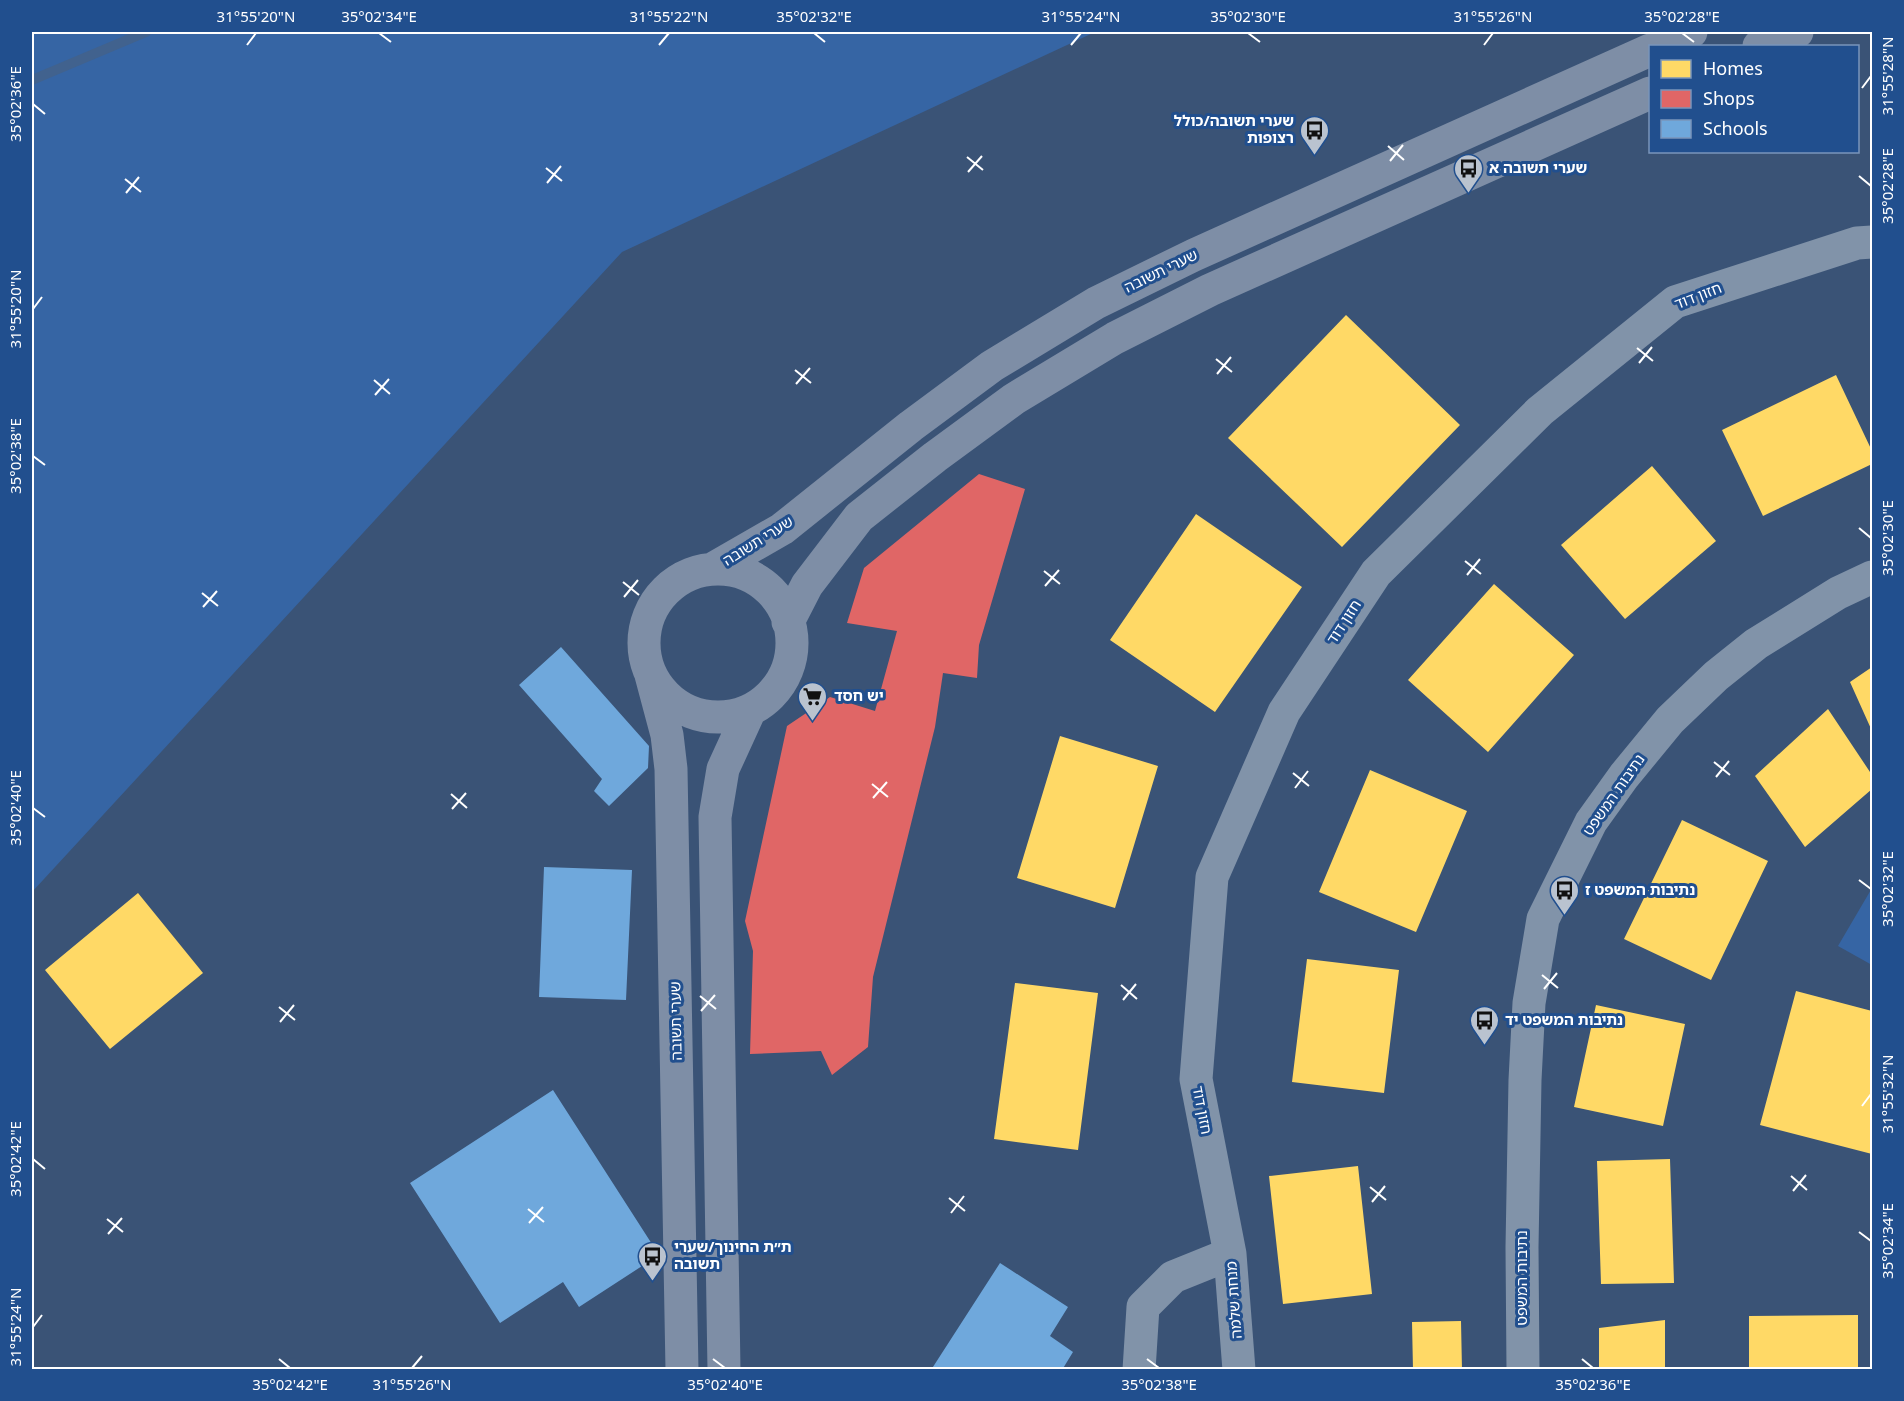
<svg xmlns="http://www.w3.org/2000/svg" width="1904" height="1401" font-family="'Noto Sans','Noto Sans Hebrew',sans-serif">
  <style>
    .green { fill: #3665a4 }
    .homes { fill: #ffd966 }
    .shops { fill: #e06666 }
    .schools { fill: #6fa8dc }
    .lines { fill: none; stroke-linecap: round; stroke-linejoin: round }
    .stream { stroke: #41628e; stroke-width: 10 }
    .street { stroke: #8193a9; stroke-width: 33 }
    .secondary { stroke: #7e8ea6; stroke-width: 33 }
    .ticks { fill: none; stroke: #fff; stroke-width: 2 }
    .labels { text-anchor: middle; stroke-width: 6; stroke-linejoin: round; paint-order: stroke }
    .poi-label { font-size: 15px; font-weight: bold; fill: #fff; stroke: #214f8e; text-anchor: start }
    .street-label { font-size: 15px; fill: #fff; stroke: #214f8e }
    .neatline { fill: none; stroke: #fff; stroke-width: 2 }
    .ticks-label { font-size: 15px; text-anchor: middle; fill: #fff }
  </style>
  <rect width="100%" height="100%" fill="#3a5376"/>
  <path class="green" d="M 32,32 L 1095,32 L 622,252 L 32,892 Z
    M 1872,888 L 1872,965 L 1838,946 Z"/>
  <path class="homes" d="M 1346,315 L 1460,425 L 1342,547 L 1228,438 Z
    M 1836,375 L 1872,451 L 1872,464 L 1763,516 L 1722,430 Z
    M 1652,466 L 1716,541 L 1625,619 L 1561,545 Z
    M 1196,514 L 1302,587 L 1215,712 L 1110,640 Z
    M 1494,584 L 1574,655 L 1488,752 L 1408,680 Z
    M 1872,667 L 1872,731 L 1850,682 Z
    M 1828,709 L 1872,775 L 1872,789 L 1805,847 L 1755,776 Z
    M 1060,736 L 1158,766 L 1115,908 L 1017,878 Z
    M 1370,770 L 1467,811 L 1416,932 L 1319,892 Z
    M 1682,820 L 1768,861 L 1711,980 L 1624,939 Z
    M 138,893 L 203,973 L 110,1049 L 45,970 Z
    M 1307,959 L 1399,970 L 1384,1093 L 1292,1082 Z
    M 1015,983 L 1098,993 L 1078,1150 L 994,1139 Z
    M 1796,991 L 1872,1011 L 1872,1154 L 1760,1125 Z
    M 1596,1005 L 1685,1024 L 1663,1126 L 1574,1107 Z
    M 1670,1159 L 1674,1283 L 1601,1284 L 1597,1161 Z
    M 1358,1166 L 1372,1294 L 1283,1304 L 1269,1176 Z
    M 1858,1315 L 1858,1370 L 1749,1370 L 1749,1316 Z
    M 1665,1320 L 1665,1370 L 1599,1370 L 1599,1328 Z
    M 1461,1321 L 1462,1370 L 1413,1370 L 1412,1322 Z"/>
  <path class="shops" d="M 979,474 L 1025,489 L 979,645 L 977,678 L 943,673 L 935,727 L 873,977 L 868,1047 L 832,1075 L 821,1051 L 750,1054 L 753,951 L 745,921 L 787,726 L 830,697 L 875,711 L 897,631 L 847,623 L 864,568 Z"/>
  <path class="schools" d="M 561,647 L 649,746 L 648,768 L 609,806 L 594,791 L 602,779 L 519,685 Z
    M 544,867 L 632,870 L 626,1000 L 539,997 Z
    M 553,1090 L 659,1255 L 579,1307 L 563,1282 L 500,1323 L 410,1183 Z
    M 1000,1263 L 1068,1307 L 1050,1336 L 1073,1352 L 1062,1370 L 931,1370 Z"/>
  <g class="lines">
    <path class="stream" d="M 32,80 L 146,32"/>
    <path class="street" d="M 1139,1370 L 1143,1307 L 1173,1277 L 1230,1254
      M 1239,1370 L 1230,1254 L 1196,1079 L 1212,877 L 1284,712 L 1376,573 L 1540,411 L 1675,302 L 1857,243 L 1872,242
      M 1523,1370 L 1522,1247 L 1525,1080 L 1529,1003 L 1543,919 L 1591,822 L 1624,776 L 1670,720 L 1716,676 L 1756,644 L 1838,593 L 1872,577"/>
    <path class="secondary" d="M 1658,46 L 1691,32
      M 1759,46 L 1797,32
      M 714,568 L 782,529 L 911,426 L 992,366 L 1096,303 L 1194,255 L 1650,50
      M644 643a74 74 0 1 1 148 0a74 74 0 1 1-148 0Z
      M 788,622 L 807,585 L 859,517 L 935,457 L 1014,399 L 1115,338 L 1210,290 L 1650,93
      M 651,675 L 667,735 L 671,769 L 682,1370
      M 724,1370 L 715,817 L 723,769 L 750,710"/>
  </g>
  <path class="ticks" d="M 379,33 L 391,42M 814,33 L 825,42M 1248,33 L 1260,42M 1682,33 L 1694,42M 247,45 L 256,33M 659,45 L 669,33M 1071,45 L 1081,33M 1484,45 L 1493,33M 1862,88 L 1871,76M 33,104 L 45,114M 1388,146 L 1404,160M 967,157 L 983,170M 1390,161 L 1403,145M 546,168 L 562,181M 968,172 L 982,156M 1859,176 L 1871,186M 125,179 L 141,192M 547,183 L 561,166M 126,193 L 139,177M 33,309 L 42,297M 1637,348 L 1653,361M 1216,359 L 1232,372M 1639,363 L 1652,347M 795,370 L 811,383M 1217,374 L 1231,357M 374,380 L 390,394M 796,384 L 810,368M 375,395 L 389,379M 33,456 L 45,465M 1859,528 L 1871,538M 1465,561 L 1481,574M 1044,571 L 1060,584M 1467,575 L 1480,559M 623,582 L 639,595M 1045,586 L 1059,570M 202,593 L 218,606M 624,597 L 638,580M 203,607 L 217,591M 1714,762 L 1730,775M 1293,773 L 1309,786M 1716,777 L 1729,761M 872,784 L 888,797M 1295,788 L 1308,771M 451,794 L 467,808M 873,798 L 887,782M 33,808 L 45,817M 452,809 L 466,793M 1859,880 L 1871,889M 1542,975 L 1558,988M 1121,985 L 1137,999M 1544,989 L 1557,973M 700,996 L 716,1009M 1123,1000 L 1136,984M 279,1007 L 295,1020M 701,1011 L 715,995M 280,1022 L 294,1005M 1862,1106 L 1871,1094M 33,1159 L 45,1169M 1791,1176 L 1807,1190M 1370,1187 L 1386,1200M 1793,1191 L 1806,1175M 949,1198 L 965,1211M 1372,1202 L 1385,1186M 528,1209 L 544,1222M 951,1213 L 964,1196M 107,1219 L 123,1232M 529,1223 L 543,1207M 1859,1232 L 1871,1241M 108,1234 L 122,1218M 33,1327 L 42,1315M 279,1359 L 290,1368M 713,1359 L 725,1368M 1147,1359 L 1159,1368M 1582,1359 L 1593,1368M 412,1368 L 422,1356"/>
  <defs>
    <symbol id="bus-pin" viewBox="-11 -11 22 30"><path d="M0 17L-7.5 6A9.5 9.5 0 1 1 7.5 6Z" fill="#bac3cf" stroke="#214f8e"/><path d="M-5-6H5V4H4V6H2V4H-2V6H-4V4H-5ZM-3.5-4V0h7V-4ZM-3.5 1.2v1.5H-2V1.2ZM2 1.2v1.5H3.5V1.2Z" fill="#111"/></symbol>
    <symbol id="supermarket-pin" viewBox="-11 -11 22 30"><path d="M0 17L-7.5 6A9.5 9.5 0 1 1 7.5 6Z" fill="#bac3cf" stroke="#214f8e"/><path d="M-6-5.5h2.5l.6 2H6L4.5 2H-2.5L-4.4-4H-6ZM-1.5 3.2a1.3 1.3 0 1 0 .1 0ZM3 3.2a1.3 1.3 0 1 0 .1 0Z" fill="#111"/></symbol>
  </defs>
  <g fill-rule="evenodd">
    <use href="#bus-pin" x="1298" y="114" width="33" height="45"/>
    <use href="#bus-pin" x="1452" y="152" width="33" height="45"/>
    <use href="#supermarket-pin" x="796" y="680" width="33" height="45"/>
    <use href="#bus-pin" x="1548" y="874" width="33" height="45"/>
    <use href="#bus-pin" x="1468" y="1004" width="33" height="45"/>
    <use href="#bus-pin" x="636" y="1240" width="33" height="45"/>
  </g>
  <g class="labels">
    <g class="poi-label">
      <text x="1294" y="126" text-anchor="end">שערי תשובה/כולל<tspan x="1294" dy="17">רצופות</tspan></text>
      <text x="1489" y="173">שערי תשובה א</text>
      <text x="834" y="701">יש חסד</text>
      <text x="1585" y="895">נתיבות המשפט ז</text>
      <text x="1505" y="1025">נתיבות המשפט יד</text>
      <text x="674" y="1252">ת״ת החינוך/שערי<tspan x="674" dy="17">תשובה</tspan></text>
    </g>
    <g class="street-label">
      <text transform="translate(1161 271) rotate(-26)" y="5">שערי תשובה</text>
      <text transform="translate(1698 296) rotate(-21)" y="5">חזון דוד</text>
      <text transform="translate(758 541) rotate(-32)" y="5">שערי תשובה</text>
      <text transform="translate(1344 622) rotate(-57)" y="5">חזון דוד</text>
      <text transform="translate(1614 795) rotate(-55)" y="5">נתיבות המשפט</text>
      <text transform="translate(676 1021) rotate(-91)" y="5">שערי תשובה</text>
      <text transform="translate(1202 1110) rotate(79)" y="5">חזון דוד</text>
      <text transform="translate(1522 1278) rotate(-90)" y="5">נתיבות המשפט</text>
      <text transform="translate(1234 1300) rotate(-94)" y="5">מנחת שלמה</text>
    </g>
  </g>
  <rect width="1904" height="1401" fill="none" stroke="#214f8e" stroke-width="66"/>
  <rect x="1649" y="45" width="210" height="108" fill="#214f8e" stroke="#7a95bb" stroke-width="1.5"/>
  <rect x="1661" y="60" width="30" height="18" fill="#ffd966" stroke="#7a95bb" stroke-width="1.5"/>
  <text x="1703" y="75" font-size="18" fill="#ffffff">Homes</text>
  <rect x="1661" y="90" width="30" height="18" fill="#e06666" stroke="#7a95bb" stroke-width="1.5"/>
  <text x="1703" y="105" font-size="18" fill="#ffffff">Shops</text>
  <rect x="1661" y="120" width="30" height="18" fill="#6fa8dc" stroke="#7a95bb" stroke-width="1.5"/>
  <text x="1703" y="135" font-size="18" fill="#ffffff">Schools</text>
  <rect x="33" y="33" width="1838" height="1335" class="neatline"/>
  <g class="ticks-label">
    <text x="256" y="22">31°55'20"N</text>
    <text x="379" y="22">35°02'34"E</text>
    <text x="669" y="22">31°55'22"N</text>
    <text x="814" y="22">35°02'32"E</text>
    <text x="1081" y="22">31°55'24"N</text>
    <text x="1248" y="22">35°02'30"E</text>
    <text x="1493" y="22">31°55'26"N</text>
    <text x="1682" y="22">35°02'28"E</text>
    <text transform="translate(1888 76) rotate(-90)" y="5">31°55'28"N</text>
    <text transform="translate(16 104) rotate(-90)" y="5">35°02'36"E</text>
    <text transform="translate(1888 186) rotate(-90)" y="5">35°02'28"E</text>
    <text transform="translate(16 309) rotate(-90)" y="5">31°55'20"N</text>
    <text transform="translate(16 456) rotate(-90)" y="5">35°02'38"E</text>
    <text transform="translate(1888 538) rotate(-90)" y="5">35°02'30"E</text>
    <text transform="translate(16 808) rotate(-90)" y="5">35°02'40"E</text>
    <text transform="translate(1888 889) rotate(-90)" y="5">35°02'32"E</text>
    <text transform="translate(1888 1094) rotate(-90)" y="5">31°55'32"N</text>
    <text transform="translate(16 1159) rotate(-90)" y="5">35°02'42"E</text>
    <text transform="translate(1888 1241) rotate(-90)" y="5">35°02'34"E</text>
    <text transform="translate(16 1327) rotate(-90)" y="5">31°55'24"N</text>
    <text x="290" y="1390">35°02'42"E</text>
    <text x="412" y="1390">31°55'26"N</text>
    <text x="725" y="1390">35°02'40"E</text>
    <text x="1159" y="1390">35°02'38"E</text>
    <text x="1593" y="1390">35°02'36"E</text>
  </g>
</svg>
